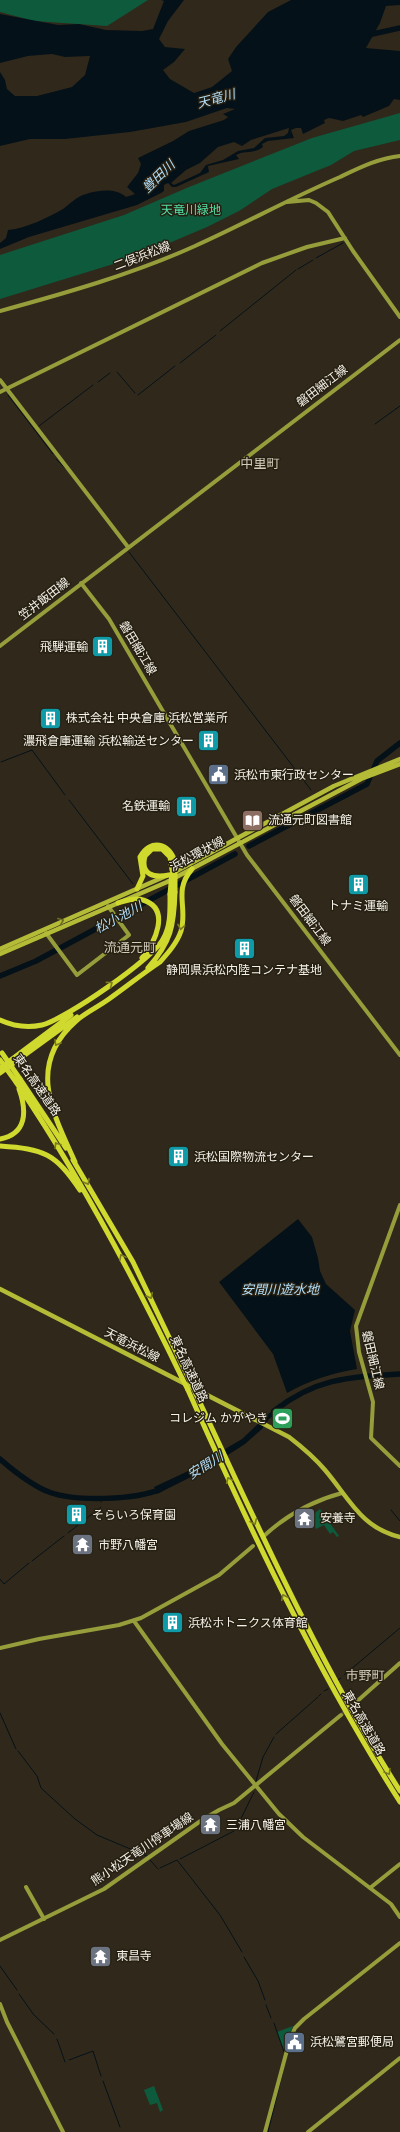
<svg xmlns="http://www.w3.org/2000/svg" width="400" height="2132" font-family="Roboto,'Noto Sans JP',sans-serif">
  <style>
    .green { fill: #0d5a3d }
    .water { fill: #051118; fill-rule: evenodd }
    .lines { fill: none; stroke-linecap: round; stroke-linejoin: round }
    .stream { stroke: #051118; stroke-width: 1 }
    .river { stroke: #051118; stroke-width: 5.5 }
    .secondary-tunnel { stroke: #4e473a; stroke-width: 4; stroke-dasharray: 4 2; stroke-linecap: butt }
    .secondary { stroke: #969d3b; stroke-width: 4 }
    .primary { stroke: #b4bc37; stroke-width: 4.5 }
    .highway { stroke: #d0d92e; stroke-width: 5 }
    .highway-bridge { stroke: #d0d92e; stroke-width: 5 }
    .oneway { stroke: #6d6e24 }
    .oneway2 { stroke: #7b7c20 }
    .labels { text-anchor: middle; stroke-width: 3; stroke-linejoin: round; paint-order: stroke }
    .park-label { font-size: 12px; fill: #53e0a5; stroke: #262012 }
    .street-label { font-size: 12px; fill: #f5f1e8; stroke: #262012 }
    .poi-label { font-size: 12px; fill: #f5f1e8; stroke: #262012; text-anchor: start }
    .water-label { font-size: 13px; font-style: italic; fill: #b0dcf7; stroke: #262012 }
    .neighbourhood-label { font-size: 13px; fill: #d2cab9; stroke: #262012 }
  </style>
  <rect width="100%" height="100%" fill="#30291b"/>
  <path class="green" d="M 0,0 L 148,0 L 107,26 L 34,21 L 0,12 Z
    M 400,113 L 400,140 L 354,151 L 331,165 L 272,189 L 239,211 L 207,227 L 136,257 L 0,299 L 0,255 L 124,215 L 189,187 L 312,138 Z
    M 320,1509 L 339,1536 L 337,1537 L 333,1532 L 330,1534 L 324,1525 L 316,1529 L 313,1521 L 315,1513 Z
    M 293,2026 L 284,2050 L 277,2032 Z
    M 154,2086 L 163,2110 L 160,2112 L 157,2103 L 150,2105 L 144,2090 Z"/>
  <path class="water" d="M 161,0 L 184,0 L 168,21 L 159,39 L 165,47 L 185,49 L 174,62 L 163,70 L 170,79 L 194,93 L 212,87 L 232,71 L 228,59 L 236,47 L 268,12 L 291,0 L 400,0 L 400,5 L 386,6 L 380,23 L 366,48 L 400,51 L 400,100 L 394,99 L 389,106 L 363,117 L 361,115 L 343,121 L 329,118 L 324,120 L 325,123 L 303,134 L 301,128 L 296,128 L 291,130 L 294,138 L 268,141 L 262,144 L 263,147 C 255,154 245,150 236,155 L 239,159 L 208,166 L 209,172 L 176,187 L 172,187 L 168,183 L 164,185 L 164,191 L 161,193 L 137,205 L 29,237 L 0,249 L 0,243 L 6,238 L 8,230 C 27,228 47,218 63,209 C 70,204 77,196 86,194 C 99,190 116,188 126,197 L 135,194 L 127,187 L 138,173 L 141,164 L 138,158 L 173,141 L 189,131 L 224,120 L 228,117 L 223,114 L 235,109 L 227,108 L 186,122 L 130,132 L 65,139 L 30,139 L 0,146 L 0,72 L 5,80 L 7,89 L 15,96 L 37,96 L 72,87 L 85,75 L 90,56 L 65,57 L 52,54 L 28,56 L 0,63 L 0,14 L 58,25 L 79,24 L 106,30 L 142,31 L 153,29 L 164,1 ZM 289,128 L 288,133 L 284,136 L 265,138 L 254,148 L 238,151 L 223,160 L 206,165 L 200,173 L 174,185 L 171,183 L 186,170 L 200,163 L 218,147 L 234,142 L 242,146 L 251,140 Z
    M 298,1219 L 312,1237 L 318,1258 L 320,1271 L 326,1284 L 355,1310 L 350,1331 L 357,1369 C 332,1373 308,1381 287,1393 L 273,1354 L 219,1282 Z
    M 279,1404 L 283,1409 L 269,1419 L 262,1429 L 245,1444 L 203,1471 L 157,1494 L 154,1487 L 186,1472 L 242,1439 Z"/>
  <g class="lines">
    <path class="stream" d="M 316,258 L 343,243
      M 298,269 L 313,260
      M 220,331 L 296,270
      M 180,363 L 216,335
      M 117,372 L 135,393
      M 98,382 L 110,373
      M 8,395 L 53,454
      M 138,395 L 175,366
      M 375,424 L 400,406
      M 39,426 L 93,385
      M 56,459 L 68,471
      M 129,552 L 311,790
      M 1,762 L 32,750 L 65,795
      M 69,800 L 133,884
      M 101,1502 L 104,1497
      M 391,1510 L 400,1521
      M 68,1533 L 101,1507
      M 32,1561 L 64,1536
      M 0,1579 L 4,1584 L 29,1563
      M 344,1675 L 400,1628
      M 338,1680 L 341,1678
      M 324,1691 L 328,1689
      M 319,1696 L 321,1694
      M 0,1713 L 16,1749
      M 276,1734 L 318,1697
      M 18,1751 L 37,1776 L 41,1788 L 75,1819 L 97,1835 L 147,1856
      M 256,1781 L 263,1757 L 274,1737
      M 236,1829 L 254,1792
      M 180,1859 L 234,1831
      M 150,1860 L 158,1869
      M 160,1868 L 177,1860 L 220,1915 L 242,1952
      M 244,1957 L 258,1981 L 265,2000
      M 0,1966 L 17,1990
      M 19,1994 L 34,2015 L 54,2034
      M 266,2005 L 271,2018
      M 274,2023 L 284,2052
      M 57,2039 L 65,2062
      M 69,2060 L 93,2051 L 101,2076
      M 103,2081 L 120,2127
      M 268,2132 L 286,2059"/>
    <path class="river" d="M 368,35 L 400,28
      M 249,846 L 367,784 L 377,761 L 400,743
      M 0,976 L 36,961 L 235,854
      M 274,1411 C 316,1378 349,1377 400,1374
      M 0,1459 C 15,1472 31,1485 49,1492 C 75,1502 136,1500 161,1489"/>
    <path class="secondary-tunnel" d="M 341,1715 L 354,1704"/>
    <path class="secondary" d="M 287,202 L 309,200 L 316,203 L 328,212 L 353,251 L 400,317
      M 0,311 C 66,293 133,274 195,246 C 244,224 291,198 340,177 C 359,168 379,158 400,156
      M 0,380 L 128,547
      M 0,392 L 262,263 L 307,247 L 345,238
      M 81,583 L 109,619 L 247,855 L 400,1055
      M 0,646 L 400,340
      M 46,933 L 77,975 L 129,935 L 108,906
      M 400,1205 L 356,1326 L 359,1352 L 373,1402 L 371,1438 L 400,1466
      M 265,1535 C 288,1514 312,1501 342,1493
      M 134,1621 L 222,1744 L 279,1814 L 303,1837 L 391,1904 L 400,1917
      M 0,1648 L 39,1639 L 119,1625 L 141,1618 L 219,1575 L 253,1546
      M 354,1704 L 400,1663
      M 26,1887 L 44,1919
      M 370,1888 L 400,1864
      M 0,1940 L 104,1889 L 202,1820 L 219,1810 L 234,1803 L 341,1715
      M 0,2004 L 7,2022 L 63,2132
      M 265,2132 L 290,2039 L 295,2028 L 304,2019 L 400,1943
      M 308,2132 L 400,2058"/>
    <path class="primary" d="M 173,873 L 334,786 L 400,759
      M 0,949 L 166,876
      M 0,954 L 167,882 L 361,779 L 400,764
      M 0,1289 L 289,1437 C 302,1447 314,1457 325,1470 C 349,1498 361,1528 400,1537"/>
    <path class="highway" d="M 169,875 C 154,878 140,875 145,856 L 152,849 L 162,849 L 170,857 L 172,870
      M 137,889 L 143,876 L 140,857 C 150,838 170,843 175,862
      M 118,903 C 125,901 136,897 143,900 C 172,909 154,944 142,958
      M 148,968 C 171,942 174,926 175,892
      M 0,1020 C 13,1026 28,1028 42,1025 C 64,1020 153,959 163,939 C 171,926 170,909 170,894
      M 0,1068 L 71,1015
      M 0,1073 L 77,1017
      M 20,1079 L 66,1148
      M 16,1082 C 80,1176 133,1276 182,1378
      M 0,1139 C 27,1134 27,1111 19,1089
      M 0,1146 C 44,1149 55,1153 80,1190
      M 73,1160 L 133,1262 L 191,1383
      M 75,1162 C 53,1113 26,1065 76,1021 C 86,1012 98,1007 109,999 C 126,987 142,974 160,962 C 168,953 177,943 181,931 C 188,907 173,891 192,869
      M 188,1390 C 251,1532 317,1671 400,1802
      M 196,1394 C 259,1529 320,1665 400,1791"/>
    <path class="highway-bridge" d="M 175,892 L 175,862
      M 170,894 L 172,873
      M 2,1053 L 20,1079
      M 0,1060 L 16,1082
      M 182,1378 L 188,1390
      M 191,1383 L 196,1394"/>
  </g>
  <defs><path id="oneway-chevron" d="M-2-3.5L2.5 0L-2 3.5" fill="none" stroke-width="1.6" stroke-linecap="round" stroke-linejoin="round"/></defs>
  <use class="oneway" href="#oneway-chevron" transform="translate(61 921) rotate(-23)"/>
  <g class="oneway2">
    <use href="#oneway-chevron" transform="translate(181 927) rotate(100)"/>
    <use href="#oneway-chevron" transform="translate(110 984) rotate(-37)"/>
    <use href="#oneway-chevron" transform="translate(57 1043) rotate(119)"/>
    <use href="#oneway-chevron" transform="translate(57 1145) rotate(-122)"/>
    <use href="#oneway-chevron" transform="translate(87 1182) rotate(59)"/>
    <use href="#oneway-chevron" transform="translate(122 1257) rotate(-118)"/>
    <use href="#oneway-chevron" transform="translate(150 1296) rotate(64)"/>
    <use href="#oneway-chevron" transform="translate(229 1480) rotate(-114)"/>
    <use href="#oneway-chevron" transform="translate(254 1522) rotate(66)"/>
    <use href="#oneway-chevron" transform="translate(284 1597) rotate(-117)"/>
    <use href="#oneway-chevron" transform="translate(388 1772) rotate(59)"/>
  </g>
  <defs>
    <symbol id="building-square" viewBox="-11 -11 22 22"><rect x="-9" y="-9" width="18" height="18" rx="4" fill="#0f9aa8" stroke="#262012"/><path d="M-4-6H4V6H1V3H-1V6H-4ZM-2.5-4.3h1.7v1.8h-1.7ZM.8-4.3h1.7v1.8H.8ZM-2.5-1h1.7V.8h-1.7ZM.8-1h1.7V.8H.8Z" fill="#fff"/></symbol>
    <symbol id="civic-square" viewBox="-11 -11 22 22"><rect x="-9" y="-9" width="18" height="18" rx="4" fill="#5c6f8a" stroke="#262012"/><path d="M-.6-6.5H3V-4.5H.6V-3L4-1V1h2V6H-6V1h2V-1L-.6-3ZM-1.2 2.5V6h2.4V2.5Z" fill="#fff"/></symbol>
    <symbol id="library-square" viewBox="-11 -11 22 22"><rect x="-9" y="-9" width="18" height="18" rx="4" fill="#8d6e63" stroke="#262012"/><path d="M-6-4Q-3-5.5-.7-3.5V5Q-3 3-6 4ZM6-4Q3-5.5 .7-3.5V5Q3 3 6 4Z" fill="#fff"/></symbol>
    <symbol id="stadium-square" viewBox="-11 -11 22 22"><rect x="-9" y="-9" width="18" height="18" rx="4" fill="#2e9e5b" stroke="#262012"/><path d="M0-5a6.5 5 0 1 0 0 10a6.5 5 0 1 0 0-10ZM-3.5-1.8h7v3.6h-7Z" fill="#fff"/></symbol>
    <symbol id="temple-square" viewBox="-11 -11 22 22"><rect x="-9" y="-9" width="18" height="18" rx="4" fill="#6b7280" stroke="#262012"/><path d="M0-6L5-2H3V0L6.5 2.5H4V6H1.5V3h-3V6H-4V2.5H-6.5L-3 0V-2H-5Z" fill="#fff"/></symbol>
  </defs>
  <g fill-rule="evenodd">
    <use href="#building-square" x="90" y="634" width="25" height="25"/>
    <use href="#building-square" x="38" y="706" width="25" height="25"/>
    <use href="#building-square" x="196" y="728" width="25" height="25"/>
    <use href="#civic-square" x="206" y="762" width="25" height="25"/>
    <use href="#building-square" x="174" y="794" width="25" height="25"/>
    <use href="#library-square" x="240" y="808" width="25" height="25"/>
    <use href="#building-square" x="346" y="872" width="25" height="25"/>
    <use href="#building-square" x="232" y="936" width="25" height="25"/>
    <use href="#building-square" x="166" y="1144" width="25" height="25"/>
    <use href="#stadium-square" x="270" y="1406" width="25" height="25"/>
    <use href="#building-square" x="64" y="1502" width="25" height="25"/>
    <use href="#temple-square" x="292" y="1506" width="25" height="25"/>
    <use href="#temple-square" x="70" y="1532" width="25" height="25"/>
    <use href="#building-square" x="160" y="1610" width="25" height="25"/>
    <use href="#temple-square" x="198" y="1812" width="25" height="25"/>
    <use href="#temple-square" x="88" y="1944" width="25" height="25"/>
    <use href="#civic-square" x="282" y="2030" width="25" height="25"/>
  </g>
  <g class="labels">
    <g class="park-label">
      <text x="191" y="214">天竜川緑地</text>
    </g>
    <g class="street-label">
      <text transform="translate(142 256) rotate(-21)" y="4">二俣浜松線</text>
      <text transform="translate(322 386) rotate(-37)" y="4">磐田細江線</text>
      <text transform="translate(44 599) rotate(-38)" y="4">笠井飯田線</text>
      <text transform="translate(138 648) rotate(59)" y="4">磐田細江線</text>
      <text transform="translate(197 854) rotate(-28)" y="4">浜松環状線</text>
      <text transform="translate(310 920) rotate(53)" y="4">磐田細江線</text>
      <text transform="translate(37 1085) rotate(55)" y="4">東名高速道路</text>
      <text transform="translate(132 1345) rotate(27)" y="4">天竜浜松線</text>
      <text transform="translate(373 1360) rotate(77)" y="4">磐田細江線</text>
      <text transform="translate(189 1369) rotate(65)" y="4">東名高速道路</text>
      <text transform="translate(364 1723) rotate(60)" y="4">東名高速道路</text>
      <text transform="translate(142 1849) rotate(-34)" y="4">熊小松天竜川停車場線</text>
    </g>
    <g class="poi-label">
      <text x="88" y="651" text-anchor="end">飛騨運輸</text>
      <text x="66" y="722">株式会社 中央倉庫 浜松営業所</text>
      <text x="194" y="745" text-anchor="end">濃飛倉庫運輸 浜松輸送センター</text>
      <text x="234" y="779">浜松市東行政センター</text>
      <text x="170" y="810" text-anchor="end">名鉄運輸</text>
      <text x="268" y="824">流通元町図書館</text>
      <text x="358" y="910" text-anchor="middle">トナミ運輸</text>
      <text x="244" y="974" text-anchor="middle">静岡県浜松内陸コンテナ基地</text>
      <text x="194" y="1161">浜松国際物流センター</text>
      <text x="268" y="1422" text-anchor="end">コレジム かがやき</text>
      <text x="92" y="1519">そらいろ保育園</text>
      <text x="320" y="1522">安養寺</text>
      <text x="98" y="1549">市野八幡宮</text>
      <text x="188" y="1627">浜松ホトニクス体育館</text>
      <text x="226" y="1829">三浦八幡宮</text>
      <text x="116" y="1960">東昌寺</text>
      <text x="310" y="2046">浜松鷺宮郵便局</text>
    </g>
    <g class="water-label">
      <text transform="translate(216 98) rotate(-15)" y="5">天竜川</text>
      <text transform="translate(158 176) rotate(-44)" y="5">豊田川</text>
      <text transform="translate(118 917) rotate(-28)" y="5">松小池川</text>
      <text x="280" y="1294">安間川遊水地</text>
      <text transform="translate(205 1465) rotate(-32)" y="5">安間川</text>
    </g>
    <g class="neighbourhood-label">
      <text x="260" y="468">中里町</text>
      <text x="130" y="952">流通元町</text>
      <text x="365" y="1680">市野町</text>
    </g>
  </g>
</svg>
